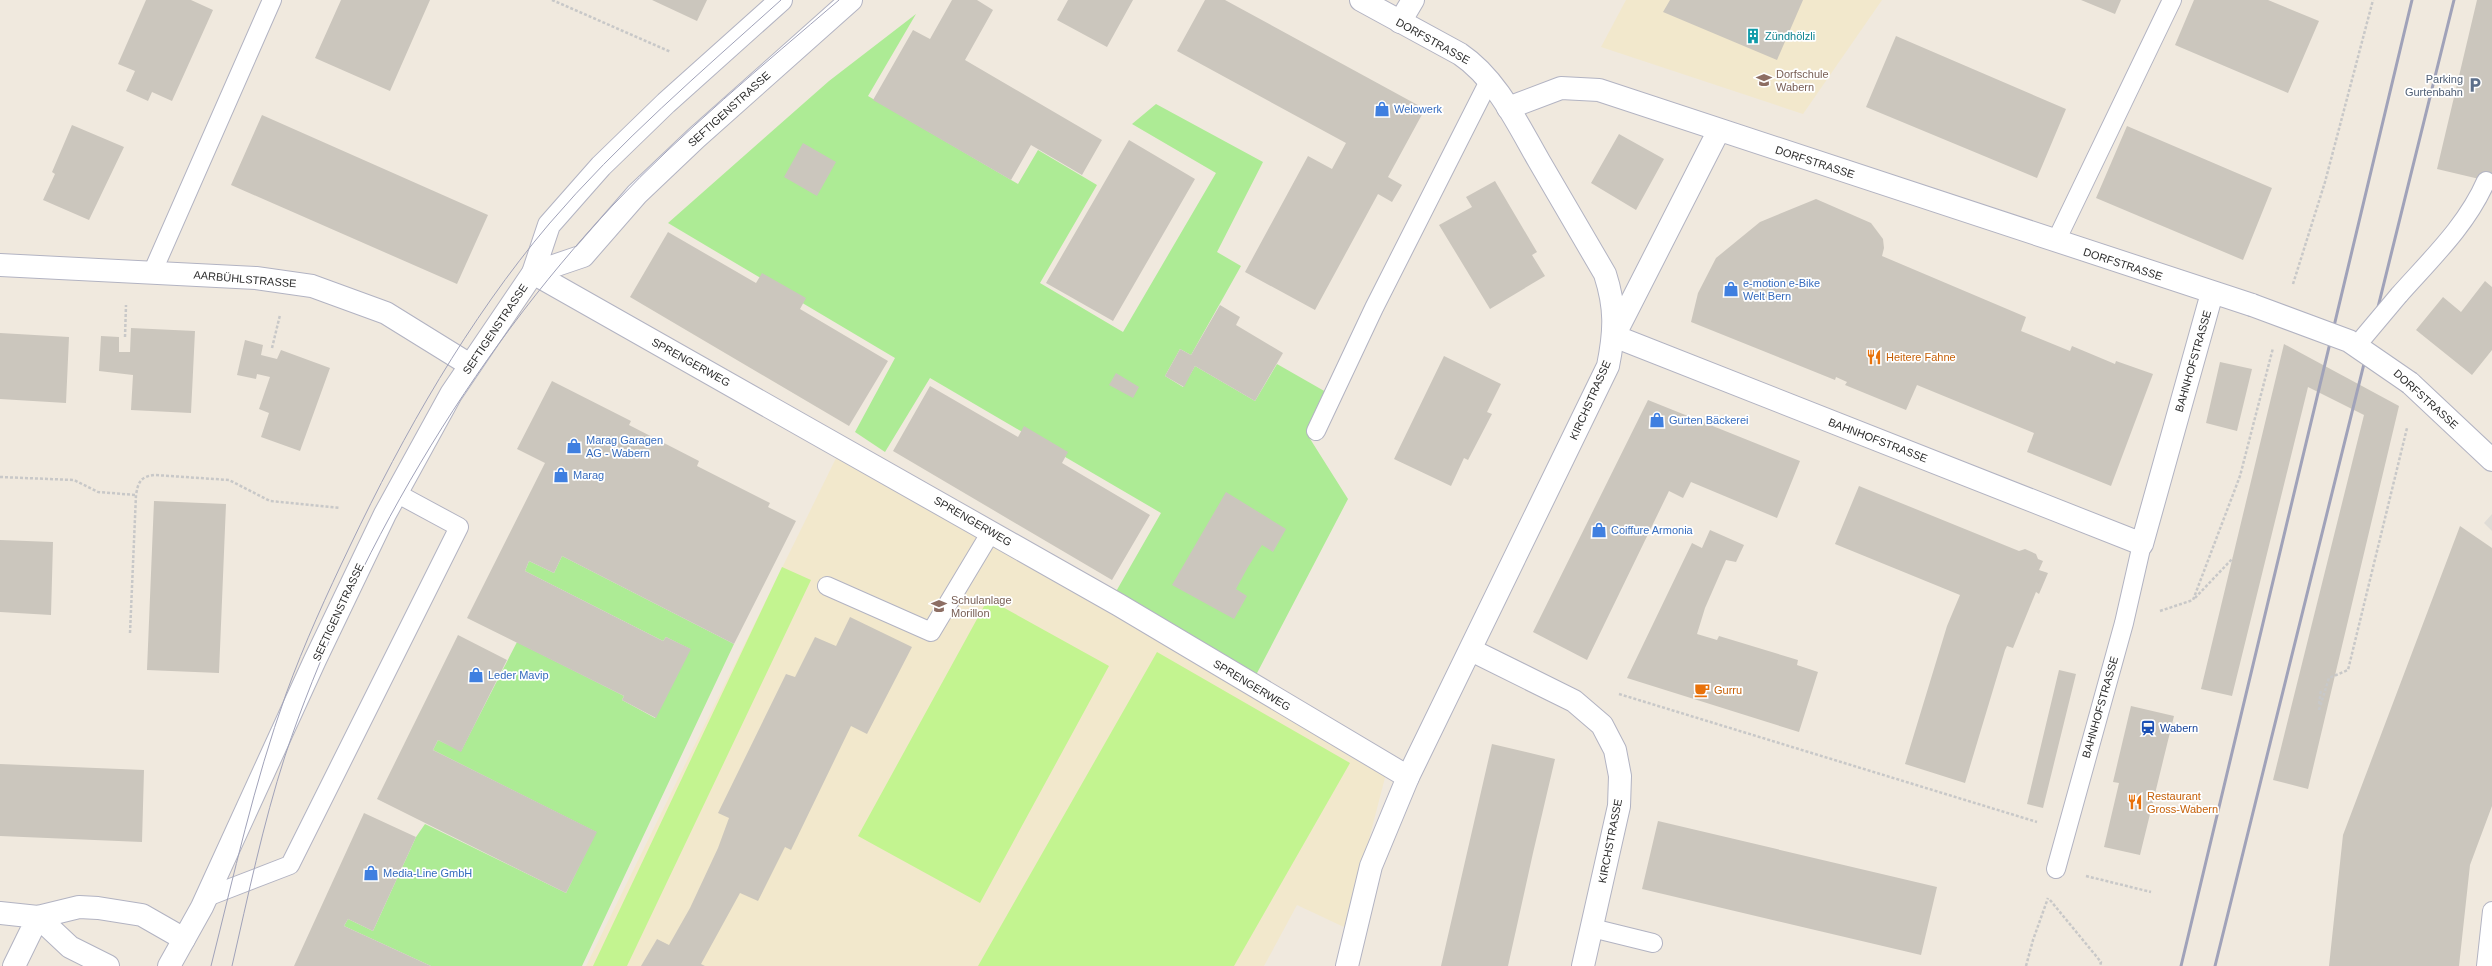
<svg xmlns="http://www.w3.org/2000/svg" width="2492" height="966" font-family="Arial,sans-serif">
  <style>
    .education { fill: #f2e8cc }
    .green { fill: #adeb95 }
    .pitch { fill: #c3f490 }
    .plaza { fill: #dfdcd6 }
    .building { fill: #cbc6bd }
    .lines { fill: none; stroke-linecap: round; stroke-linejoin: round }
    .service-casing { stroke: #b2b3c2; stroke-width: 20 }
    .minor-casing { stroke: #b2b3c2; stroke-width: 24 }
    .tertiary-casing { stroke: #b2b3c2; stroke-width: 24 }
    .secondary-casing { stroke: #b2b3c2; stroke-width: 24 }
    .path { stroke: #c8c8c8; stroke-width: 2.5; stroke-dasharray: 3 2; stroke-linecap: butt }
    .service { stroke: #fff; stroke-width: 18 }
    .minor { stroke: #fff; stroke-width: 22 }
    .tertiary { stroke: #fff; stroke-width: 22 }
    .secondary { stroke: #fff; stroke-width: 22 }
    .tram { stroke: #a0a2b9; stroke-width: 1 }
    .rail { stroke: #a0a2b9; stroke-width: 3 }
    .service-bridge-casing { stroke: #b2b3c2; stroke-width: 20; stroke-linecap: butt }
    .minor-bridge-casing { stroke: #b2b3c2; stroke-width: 24; stroke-linecap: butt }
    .service-bridge { stroke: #fff; stroke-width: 18 }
    .minor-bridge { stroke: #fff; stroke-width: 22 }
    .labels { text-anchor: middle; stroke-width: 3.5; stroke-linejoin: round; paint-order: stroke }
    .culture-label { font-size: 11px; fill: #0d838f; stroke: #fff; text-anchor: start }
    .street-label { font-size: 11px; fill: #2d2d2d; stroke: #fff }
    .education-label { font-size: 11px; fill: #785e54; stroke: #fff; text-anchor: start }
    .service-label { font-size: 11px; fill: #4e5e75; stroke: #fff; text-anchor: end }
    .shop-label { font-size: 11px; fill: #366cbe; stroke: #fff; text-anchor: start }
    .food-label { font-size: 11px; fill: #c56008; stroke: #fff; text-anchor: start }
    .transit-label { font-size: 11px; fill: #164399; stroke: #fff; text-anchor: start }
  </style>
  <rect width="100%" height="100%" fill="#f0e9de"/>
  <path class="education" d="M 1626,0 L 1882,0 L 1803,114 L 1601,47 Z
    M 842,446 L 1388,766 L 1346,928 L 1297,905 L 1264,966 L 586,966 Z"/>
  <path class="green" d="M 916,14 L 868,96 L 1018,184 L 1038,150 L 1097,185 L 1040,283 L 1123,332 L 1216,173 L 1132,124 L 1156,104 L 1263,162 L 1217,252 L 1241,266 L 1191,355 L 1180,349 L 1165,376 L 1183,387 L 1195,366 L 1255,401 L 1277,364 L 1326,392 L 1307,434 L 1348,499 L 1256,675 L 1114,595 L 1161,513 L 930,378 L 885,452 L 855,432 L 895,358 L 668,223 L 829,81 Z
    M 562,556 L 734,644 L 582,966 L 431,966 L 344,926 L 348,919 L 373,931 L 416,837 L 425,824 L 566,893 L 596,832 L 433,750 L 438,740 L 461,751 L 517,642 L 624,696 L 622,700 L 655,718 L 690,649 L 666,637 L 663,641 L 525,571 L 529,561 L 554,573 Z"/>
  <path class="pitch" d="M 782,567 L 811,580 L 627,966 L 593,966 Z
    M 988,599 L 1109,666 L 980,903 L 858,836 Z
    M 1157,652 L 1350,763 L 1234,966 L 978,966 Z"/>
  <path class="plaza" d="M 2492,514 L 2492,531 L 2484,523 Z"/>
  <path class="building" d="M 146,0 L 191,0 L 213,10 L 172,101 L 152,92 L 148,101 L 126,91 L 135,71 L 118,64 Z
    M 341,0 L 430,0 L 390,91 L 315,58 Z
    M 652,0 L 707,0 L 697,21 Z
    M 952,0 L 977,0 L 993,10 L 965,60 L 1102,140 L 1082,175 L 1031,145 L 1011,180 L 873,100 L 913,30 L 930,39 Z
    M 1068,0 L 1133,0 L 1107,47 L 1057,20 Z
    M 1205,0 L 1225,0 L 1425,109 L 1388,177 L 1402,185 L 1392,202 L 1378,194 L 1315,310 L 1245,272 L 1308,156 L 1332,169 L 1346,143 L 1177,51 Z
    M 1670,0 L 1803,0 L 1777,60 L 1663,12 Z
    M 2081,0 L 2121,0 L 2115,14 Z
    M 2194,0 L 2268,0 L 2319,21 L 2288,93 L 2175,45 Z
    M 2477,0 L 2492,0 L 2492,182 L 2437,169 Z
    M 1896,36 L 2066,109 L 2037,178 L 1866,107 Z
    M 262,115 L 488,215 L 457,284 L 231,185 Z
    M 72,125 L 124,147 L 89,220 L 43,200 L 55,174 L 52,172 Z
    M 2127,126 L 2272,188 L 2243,260 L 2096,198 Z
    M 1619,134 L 1664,159 L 1636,210 L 1591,183 Z
    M 1129,140 L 1195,179 L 1113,321 L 1046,283 Z
    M 803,143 L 836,162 L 817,196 L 784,177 Z
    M 1495,181 L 1537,252 L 1532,255 L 1545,276 L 1490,309 L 1439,225 L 1472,207 L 1466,197 Z
    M 1816,199 L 1871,223 L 1883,239 L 1884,248 L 1882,256 L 2026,317 L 2021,331 L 2070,351 L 2072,346 L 2115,364 L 2116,361 L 2153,374 L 2111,486 L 2027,452 L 2034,433 L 1917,385 L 1906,410 L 1845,385 L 1847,382 L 1836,377 L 1835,380 L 1691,322 L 1698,293 L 1716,258 L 1760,222 Z
    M 668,232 L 756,283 L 762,273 L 806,298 L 800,309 L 888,361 L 849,426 L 630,297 Z
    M 2485,281 L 2492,287 L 2492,350 L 2472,375 L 2416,330 L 2443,297 L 2461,312 Z
    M 1220,305 L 1240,317 L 1236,325 L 1283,353 L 1255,401 L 1195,366 L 1184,387 L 1165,376 L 1180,349 L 1191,355 Z
    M 131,328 L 195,331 L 191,413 L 131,410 L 133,375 L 99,371 L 101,336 L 119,337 L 119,352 L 130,352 Z
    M 0,333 L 69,337 L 66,403 L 0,399 Z
    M 245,340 L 263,345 L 261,355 L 277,359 L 281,350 L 330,368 L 300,451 L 261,437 L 269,413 L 259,409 L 270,377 L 257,374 L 256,379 L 237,375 Z
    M 2284,344 L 2399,406 L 2308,789 L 2273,780 L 2364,415 L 2308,387 L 2232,696 L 2201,689 Z
    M 1444,356 L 1501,384 L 1487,412 L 1492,414 L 1468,460 L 1464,458 L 1451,486 L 1394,459 Z
    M 2220,362 L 2252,369 L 2237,431 L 2206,423 Z
    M 1116,373 L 1139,387 L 1133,398 L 1109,385 Z
    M 552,381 L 631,421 L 629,425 L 699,461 L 697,466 L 770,503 L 768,507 L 796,521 L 734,644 L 562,556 L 554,573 L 529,561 L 525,571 L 663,641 L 666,637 L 691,649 L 656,718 L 622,700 L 624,696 L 467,618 L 545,463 L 517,449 Z
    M 930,386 L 1018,437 L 1024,426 L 1068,452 L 1062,463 L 1150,515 L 1112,580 L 893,451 Z
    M 1648,400 L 1800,461 L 1777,518 L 1691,482 L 1683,498 L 1669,491 L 1587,660 L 1533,632 Z
    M 1859,486 L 2019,551 L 2025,549 L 2036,554 L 2038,559 L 2043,561 L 2039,570 L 2048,573 L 2039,594 L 2036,592 L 2013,648 L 2007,646 L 2005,650 L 1965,783 L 1905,764 L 1947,626 L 1960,595 L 1835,544 Z
    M 1226,492 L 1286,529 L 1273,552 L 1262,545 L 1248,567 L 1236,589 L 1247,596 L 1234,619 L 1172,585 Z
    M 154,501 L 226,504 L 219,673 L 147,670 Z
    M 2460,526 L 2492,548 L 2492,806 L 2470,865 L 2459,966 L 2329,966 L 2343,835 Z
    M 1710,530 L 1744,545 L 1736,562 L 1726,560 L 1705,608 L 1697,634 L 1717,640 L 1719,636 L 1798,660 L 1797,665 L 1818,672 L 1799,732 L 1627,678 L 1692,543 L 1702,548 Z
    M 0,540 L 53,542 L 51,615 L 0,612 Z
    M 850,617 L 912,647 L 867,734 L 851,726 L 791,850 L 785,847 L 758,901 L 740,893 L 701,964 L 705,966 L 641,966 L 657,939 L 669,945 L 690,908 L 718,848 L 729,818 L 718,813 L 786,674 L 795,677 L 815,637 L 836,646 Z
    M 458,635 L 507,660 L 461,752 L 438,740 L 433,750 L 597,832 L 566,893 L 377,799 Z
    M 2059,670 L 2076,674 L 2043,808 L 2027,804 Z
    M 2131,706 L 2174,716 L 2140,855 L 2104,847 L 2119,783 L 2113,782 Z
    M 1492,744 L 1555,759 L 1533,853 L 1508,966 L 1441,966 Z
    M 0,764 L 144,770 L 142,842 L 0,836 Z
    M 364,813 L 416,837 L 373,931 L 348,919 L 344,926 L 431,966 L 294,966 Z
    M 1658,821 L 1937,887 L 1921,955 L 1642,889 Z"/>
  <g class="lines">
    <defs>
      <path id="service" d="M 2056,241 L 2172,0
        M 152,273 L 272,0
        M 2399,295 C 2431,259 2467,225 2486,181
        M 1316,431 L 1374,308 L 1489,81
        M 827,586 L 931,632 L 991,532
        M 2056,869 L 2124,623 L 2142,544
        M 207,897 L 290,865 L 459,527 L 396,493
        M 1592,928 L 1653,943
        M 2486,966 L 2492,911"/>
      <path id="minor" d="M 1400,22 L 1413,0
        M 1508,108 L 1561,88 L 1599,90 L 2252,305
        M 1719,130 L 1614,336 L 2142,544 L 2212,293
        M 0,265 L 256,278 L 312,286 L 386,313 L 470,365
        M 533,273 L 1119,605 L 1408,777
        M 2410,383 L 2492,460
        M 1471,650 L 1574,701 L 1602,725 L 1615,750 L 1620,776 L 1619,806 L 1583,966
        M 0,913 L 38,917 L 79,907 L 98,908 L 142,915 L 184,939
        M 38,917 L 70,947 L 108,966
        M 14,966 L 38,917"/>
      <path id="tertiary" d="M 1347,966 L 1371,866 L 1408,777 L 1608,366 C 1615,331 1616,308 1605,274 C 1583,236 1561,198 1539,161 C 1517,123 1497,79 1460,54 L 1361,0"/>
      <path id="secondary" d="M 533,273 L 583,256 L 637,194 L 696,138 L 851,0
        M 169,966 L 202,907 L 315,660 L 385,514 L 451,394 L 533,273 L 549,225 L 601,166 L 666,103 L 781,0"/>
    </defs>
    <use href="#service" class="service-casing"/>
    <use href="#minor" class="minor-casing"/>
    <use href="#tertiary" class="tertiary-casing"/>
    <use href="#secondary" class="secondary-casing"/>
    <path class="path" d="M 552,0 L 671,52
      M 2293,284 L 2325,182 L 2373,0
      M 125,337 L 126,305
      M 272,348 L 280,315
      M 0,477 L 74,480 L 98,492 L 136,495
      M 2195,598 L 2233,558
      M 2160,611 L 2193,600 L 2240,476 L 2273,348
      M 130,633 L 136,495 C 138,482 141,476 155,475 L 229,480 L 270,501 L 340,508
      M 1619,694 L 2037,822
      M 2319,704 L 2321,689
      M 2319,710 L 2329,678 L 2348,670 L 2407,428
      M 2086,876 L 2151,892
      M 2050,900 L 2101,962 L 2100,966
      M 2026,966 L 2033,940 L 2048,898"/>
    <use href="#service" class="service"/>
    <use href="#minor" class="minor"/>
    <use href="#tertiary" class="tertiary"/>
    <use href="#secondary" class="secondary"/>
    <path class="tram" d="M 211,966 C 234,875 254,783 286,694 C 304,644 327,594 350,546 C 404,433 468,320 549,224 C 619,142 701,72 781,0
      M 232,966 C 248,896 263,824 285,756 C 351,558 471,356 613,205 C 683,131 762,66 839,0"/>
    <path class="rail" d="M 2181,966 L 2412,0
      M 2215,966 L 2454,0"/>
    <defs>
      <path id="service-bridge" d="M 2357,345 L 2399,295"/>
      <path id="minor-bridge" d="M 2252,305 L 2349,341 L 2410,383"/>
    </defs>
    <use href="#service-bridge" class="service-bridge-casing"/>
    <use href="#minor-bridge" class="minor-bridge-casing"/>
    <use href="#service-bridge" class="service-bridge"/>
    <use href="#minor-bridge" class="minor-bridge"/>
  </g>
  <defs>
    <symbol id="building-bare" viewBox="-9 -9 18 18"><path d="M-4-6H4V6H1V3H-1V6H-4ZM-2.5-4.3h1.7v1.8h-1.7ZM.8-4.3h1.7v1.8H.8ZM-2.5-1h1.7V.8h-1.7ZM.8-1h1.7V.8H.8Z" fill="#0f9aa8" stroke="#fff" stroke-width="2.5" paint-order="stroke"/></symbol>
    <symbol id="school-bare" viewBox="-9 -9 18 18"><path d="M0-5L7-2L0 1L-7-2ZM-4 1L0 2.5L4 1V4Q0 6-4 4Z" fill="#8d6e63" stroke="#fff" stroke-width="2.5" paint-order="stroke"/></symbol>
    <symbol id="parking-bare" viewBox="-9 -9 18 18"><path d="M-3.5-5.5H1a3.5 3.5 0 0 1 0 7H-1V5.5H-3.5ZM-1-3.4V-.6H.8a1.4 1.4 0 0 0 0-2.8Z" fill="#5c6f8a" stroke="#fff" stroke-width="2.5" paint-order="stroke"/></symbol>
    <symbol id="shop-bare" viewBox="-9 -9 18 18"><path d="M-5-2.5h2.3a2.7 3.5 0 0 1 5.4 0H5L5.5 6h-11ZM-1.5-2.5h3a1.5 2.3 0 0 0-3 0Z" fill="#3f7fe0" stroke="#fff" stroke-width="2.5" paint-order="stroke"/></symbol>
    <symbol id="restaurant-bare" viewBox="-9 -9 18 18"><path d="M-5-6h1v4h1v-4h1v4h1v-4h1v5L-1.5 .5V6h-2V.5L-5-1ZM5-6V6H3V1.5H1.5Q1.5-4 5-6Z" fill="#e8710a" stroke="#fff" stroke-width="2.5" paint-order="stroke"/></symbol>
    <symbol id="cafe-bare" viewBox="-9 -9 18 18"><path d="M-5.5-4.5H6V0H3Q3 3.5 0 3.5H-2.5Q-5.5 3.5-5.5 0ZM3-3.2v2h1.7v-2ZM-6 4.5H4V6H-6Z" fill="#e8710a" stroke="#fff" stroke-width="2.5" paint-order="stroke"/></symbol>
    <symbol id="station-bare" viewBox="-9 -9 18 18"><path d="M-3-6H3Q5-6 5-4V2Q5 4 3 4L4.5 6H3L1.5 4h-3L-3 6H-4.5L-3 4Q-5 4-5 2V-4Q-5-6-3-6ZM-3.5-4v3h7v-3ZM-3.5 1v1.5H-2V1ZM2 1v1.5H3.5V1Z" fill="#1a4fb4" stroke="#fff" stroke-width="2.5" paint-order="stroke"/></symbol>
  </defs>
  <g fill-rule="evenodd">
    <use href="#building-bare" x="1742" y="25" width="22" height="22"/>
    <use href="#school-bare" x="1753" y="69" width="22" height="22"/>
    <use href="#parking-bare" x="2464" y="74" width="22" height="22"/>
    <use href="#shop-bare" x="1371" y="98" width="22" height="22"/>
    <use href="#shop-bare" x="1720" y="278" width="22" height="22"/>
    <use href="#restaurant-bare" x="1863" y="346" width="22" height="22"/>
    <use href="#shop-bare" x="1646" y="409" width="22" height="22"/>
    <use href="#shop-bare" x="563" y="435" width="22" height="22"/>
    <use href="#shop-bare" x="550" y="464" width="22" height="22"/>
    <use href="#shop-bare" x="1588" y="519" width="22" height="22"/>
    <use href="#school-bare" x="928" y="595" width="22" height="22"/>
    <use href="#shop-bare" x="465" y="664" width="22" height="22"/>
    <use href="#cafe-bare" x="1691" y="679" width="22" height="22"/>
    <use href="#station-bare" x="2137" y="717" width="22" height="22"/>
    <use href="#restaurant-bare" x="2124" y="791" width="22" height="22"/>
    <use href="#shop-bare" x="360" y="862" width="22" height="22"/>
  </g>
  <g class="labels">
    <g class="culture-label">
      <text x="1765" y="40">Zündhölzli</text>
    </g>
    <g class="street-label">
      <text transform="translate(1433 41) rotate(29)" y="4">DORFSTRASSE</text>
      <text transform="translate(729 109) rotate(-42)" y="4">SEFTIGENSTRASSE</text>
      <text transform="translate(1815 162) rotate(18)" y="4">DORFSTRASSE</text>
      <text transform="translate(2123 264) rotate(18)" y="4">DORFSTRASSE</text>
      <text transform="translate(245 279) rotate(5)" y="4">AARBÜHLSTRASSE</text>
      <text transform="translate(495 329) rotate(-56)" y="4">SEFTIGENSTRASSE</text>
      <text transform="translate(2193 361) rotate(-74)" y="4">BAHNHOFSTRASSE</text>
      <text transform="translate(691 362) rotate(29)" y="4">SPRENGERWEG</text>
      <text transform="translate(2426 399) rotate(42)" y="4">DORFSTRASSE</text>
      <text transform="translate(1590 400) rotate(-66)" y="4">KIRCHSTRASSE</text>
      <text transform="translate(1878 440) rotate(21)" y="4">BAHNHOFSTRASSE</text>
      <text transform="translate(973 521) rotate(30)" y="4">SPRENGERWEG</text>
      <text transform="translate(338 612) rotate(-65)" y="4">SEFTIGENSTRASSE</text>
      <text transform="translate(1252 685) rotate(31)" y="4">SPRENGERWEG</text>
      <text transform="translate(2100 707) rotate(-74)" y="4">BAHNHOFSTRASSE</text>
      <text transform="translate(1610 841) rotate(-79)" y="4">KIRCHSTRASSE</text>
    </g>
    <g class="education-label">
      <text x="1776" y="78">Dorfschule<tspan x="1776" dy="13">Wabern</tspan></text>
      <text x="951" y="604">Schulanlage<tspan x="951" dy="13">Morillon</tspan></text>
    </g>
    <g class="service-label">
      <text x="2463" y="83">Parking<tspan x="2463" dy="13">Gurtenbahn</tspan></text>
    </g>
    <g class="shop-label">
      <text x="1394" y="113">Welowerk</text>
      <text x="1743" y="287">e-motion e-Bike<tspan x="1743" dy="13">Welt Bern</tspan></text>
      <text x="1669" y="424">Gurten Bäckerei</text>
      <text x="586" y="444">Marag Garagen<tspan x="586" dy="13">AG - Wabern</tspan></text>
      <text x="573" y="479">Marag</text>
      <text x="1611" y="534">Coiffure Armonia</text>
      <text x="488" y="679">Leder Mavip</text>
      <text x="383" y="877">Media-Line GmbH</text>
    </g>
    <g class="food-label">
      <text x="1886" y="361">Heitere Fahne</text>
      <text x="1714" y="694">Gurru</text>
      <text x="2147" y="800">Restaurant<tspan x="2147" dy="13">Gross-Wabern</tspan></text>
    </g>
    <g class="transit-label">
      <text x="2160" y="732">Wabern</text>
    </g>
  </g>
</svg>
